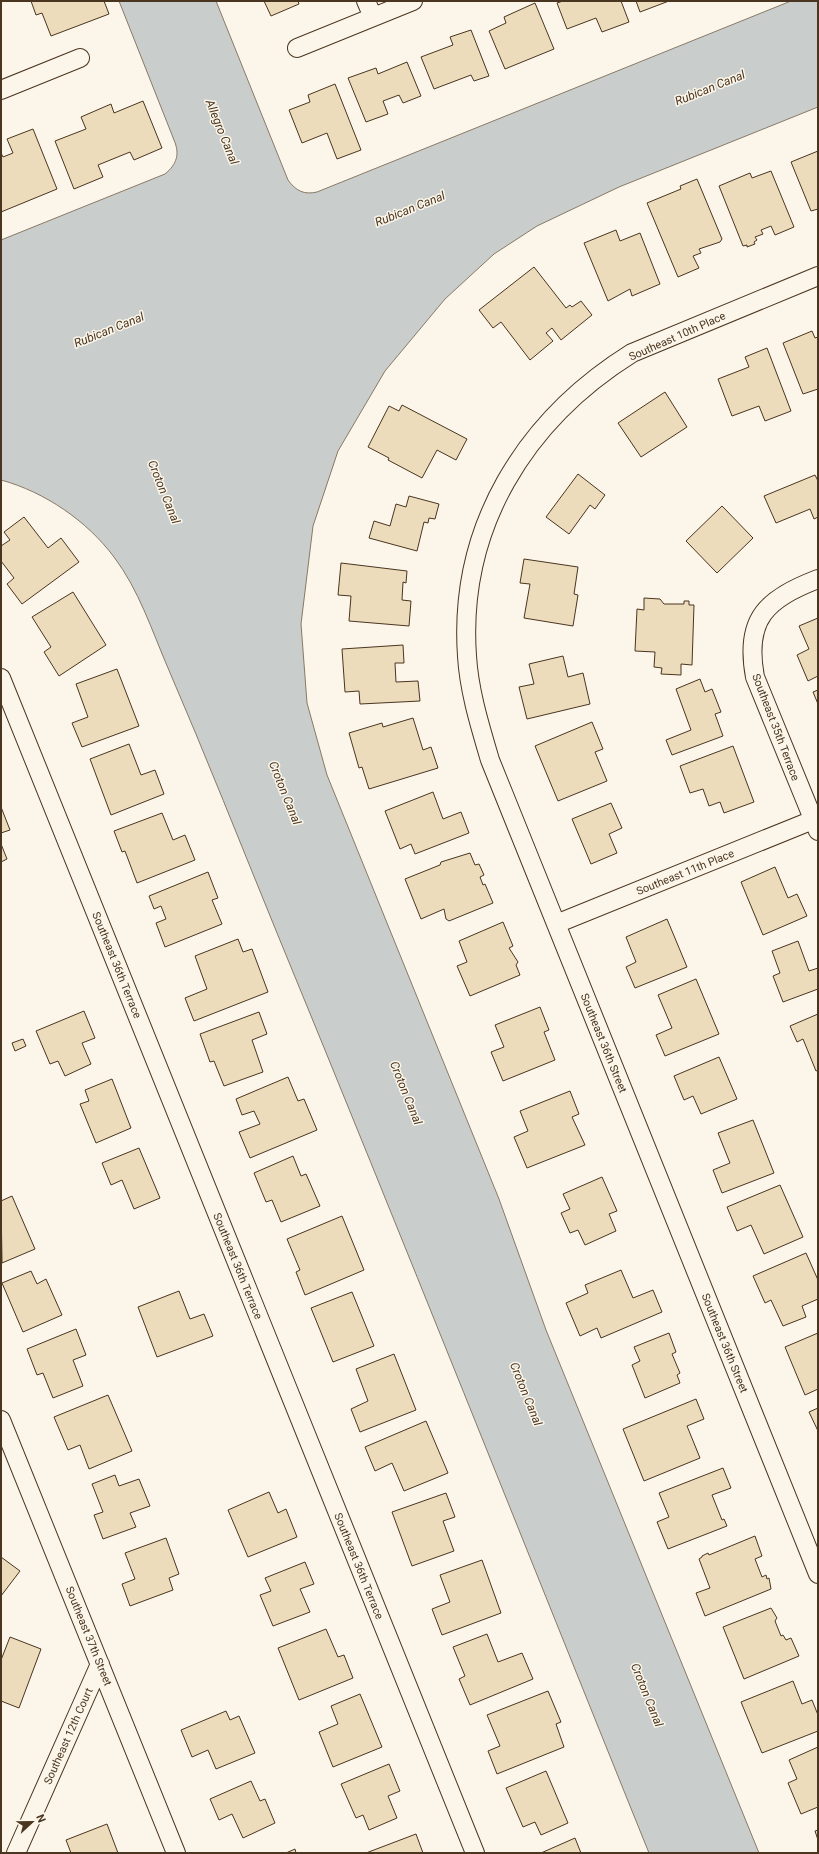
<svg xmlns="http://www.w3.org/2000/svg" width="819" height="1854" font-family="Roboto,sans-serif">
  <style>
    .water { fill: #c9cecd; stroke: #887966 }
    .building { fill: #ecdcbc; stroke: #4a3520 }
    .lines { fill: none; stroke-linecap: round; stroke-linejoin: round }
    .street-casing { stroke: #4a3520; stroke-width: 20 }
    .street { stroke: #fbf6e9; stroke-width: 18 }
    .labels { text-anchor: middle; stroke-width: 3; stroke-linejoin: round; paint-order: stroke }
    .street-label { font-size: 11px; fill: #4a3520; stroke: #fbf6e9 }
    .water-label { font-size: 12px; font-style: italic; fill: #4a3520; stroke: #fbf6e9 }
  </style>
  <rect width="100%" height="100%" fill="#fbf6e9"/>
  <path class="water" d="M 119,1 L 216,1 L 288,180 C 296,191 304,195 317,192 L 791,1 L 818,1 L 818,107 L 619,187 L 537,226 L 494,254 L 445,299 L 385,371 L 338,451 L 313,526 L 301,624 L 307,703 L 327,775 L 499,1199 L 546,1330 L 759,1853 L 649,1853 C 525,1546 403,1239 277,933 C 241,845 206,756 168,668 C 152,631 139,590 114,557 C 87,521 45,492 1,480 L 1,240 L 165,174 C 177,164 180,154 174,140 Z"/>
  <path class="building" d="M 31,1 L 104,1 L 109,14 L 51,36 L 42,13 L 36,15 Z
    M 264,1 L 298,1 L 299,4 L 271,16 Z
    M 563,1 L 621,1 L 629,22 L 602,32 L 596,18 L 567,29 L 557,3 Z
    M 636,1 L 669,1 L 640,12 Z
    M 535,3 L 554,49 L 505,69 L 489,31 L 506,23 L 504,17 Z
    M 471,30 L 489,76 L 474,81 L 471,75 L 434,89 L 421,57 L 453,45 L 450,37 Z
    M 407,62 L 421,96 L 403,103 L 399,95 L 383,101 L 388,114 L 366,122 L 348,78 L 376,68 L 378,74 Z
    M 335,84 L 361,150 L 337,159 L 327,133 L 302,143 L 289,110 L 310,102 L 308,95 Z
    M 143,101 L 162,148 L 134,160 L 130,152 L 98,165 L 103,177 L 74,189 L 55,141 L 86,129 L 81,117 L 111,104 L 114,113 Z
    M 33,129 L 57,189 L 1,212 L 1,153 L 3,157 L 13,153 L 7,139 Z
    M 818,151 L 818,209 L 811,211 L 791,162 Z
    M 771,171 L 794,227 L 775,235 L 771,226 L 761,230 L 763,234 L 755,237 L 757,240 L 754,242 L 755,244 L 747,247 L 747,245 L 743,246 L 719,186 L 750,173 L 752,178 Z
    M 697,179 L 722,239 L 720,242 L 699,249 L 701,253 L 693,256 L 699,268 L 678,277 L 647,203 L 681,189 L 680,186 Z
    M 616,230 L 620,241 L 640,233 L 660,284 L 632,296 L 630,289 L 608,301 L 584,243 Z
    M 534,267 L 566,308 L 570,305 L 572,307 L 581,301 L 592,315 L 561,340 L 552,328 L 546,333 L 553,341 L 530,360 L 501,322 L 493,328 L 479,310 Z
    M 812,331 L 815,338 L 818,337 L 818,389 L 803,394 L 783,343 Z
    M 767,348 L 791,411 L 765,421 L 759,406 L 732,416 L 718,379 L 749,367 L 745,357 Z
    M 665,392 L 687,427 L 641,457 L 618,423 Z
    M 402,405 L 467,439 L 456,460 L 437,450 L 422,478 L 388,460 L 389,458 L 368,447 L 389,406 L 399,411 Z
    M 578,474 L 605,495 L 595,509 L 590,505 L 569,534 L 546,517 Z
    M 815,475 L 818,481 L 818,517 L 814,519 L 810,509 L 776,523 L 764,496 Z
    M 409,496 L 439,504 L 435,519 L 429,518 L 428,523 L 424,522 L 417,551 L 369,538 L 374,521 L 390,526 L 396,504 L 406,507 Z
    M 722,506 L 753,538 L 717,573 L 686,541 Z
    M 24,517 L 48,548 L 61,538 L 79,562 L 22,604 L 7,584 L 14,578 L 1,561 L 1,546 L 10,540 L 4,532 Z
    M 524,559 L 578,567 L 574,594 L 578,595 L 573,626 L 524,618 L 530,584 L 520,583 Z
    M 341,563 L 407,571 L 406,583 L 403,582 L 402,600 L 411,601 L 409,626 L 349,621 L 351,596 L 338,595 Z
    M 73,592 L 106,645 L 59,676 L 44,652 L 51,647 L 32,617 Z
    M 644,598 L 660,599 L 664,604 L 684,604 L 684,601 L 689,601 L 689,605 L 694,605 L 692,665 L 681,664 L 681,675 L 661,674 L 662,668 L 654,667 L 655,652 L 635,651 L 637,609 L 644,610 Z
    M 818,618 L 818,676 L 808,681 L 797,655 L 809,649 L 799,626 Z
    M 403,645 L 404,663 L 395,663 L 396,682 L 418,681 L 420,701 L 360,704 L 359,691 L 345,692 L 342,649 Z
    M 563,656 L 568,677 L 583,673 L 590,704 L 527,719 L 519,687 L 534,684 L 529,664 Z
    M 117,669 L 139,726 L 82,747 L 72,723 L 88,717 L 76,684 Z
    M 700,679 L 705,692 L 712,689 L 721,712 L 715,714 L 723,736 L 672,755 L 666,740 L 691,730 L 676,689 Z
    M 818,690 L 818,704 L 813,692 Z
    M 413,718 L 423,750 L 431,747 L 438,768 L 369,789 L 362,767 L 359,768 L 349,733 L 382,723 L 383,727 Z
    M 592,722 L 603,749 L 595,752 L 607,781 L 558,801 L 535,746 Z
    M 129,744 L 141,775 L 155,770 L 164,794 L 111,815 L 90,759 Z
    M 733,746 L 754,802 L 724,813 L 720,802 L 709,806 L 703,789 L 690,793 L 680,766 Z
    M 433,792 L 443,819 L 461,812 L 469,833 L 415,854 L 411,844 L 400,849 L 385,811 Z
    M 611,803 L 622,828 L 609,834 L 617,853 L 591,864 L 572,819 Z
    M 1,807 L 10,830 L 1,833 Z
    M 162,813 L 173,840 L 185,835 L 195,860 L 137,883 L 125,851 L 122,852 L 114,831 Z
    M 1,844 L 7,859 L 1,862 Z
    M 470,853 L 475,865 L 479,864 L 484,875 L 480,877 L 483,885 L 485,884 L 493,903 L 449,921 L 446,919 L 444,909 L 421,919 L 405,879 L 440,865 L 441,862 Z
    M 775,867 L 788,898 L 797,894 L 807,916 L 763,935 L 741,882 Z
    M 208,872 L 218,898 L 212,900 L 222,924 L 165,947 L 156,923 L 166,919 L 161,906 L 154,909 L 149,896 Z
    M 667,919 L 687,967 L 635,988 L 626,967 L 636,962 L 626,937 Z
    M 503,922 L 513,946 L 509,948 L 518,962 L 516,965 L 520,975 L 470,996 L 457,966 L 467,962 L 459,941 Z
    M 238,939 L 243,952 L 252,949 L 268,992 L 194,1021 L 185,998 L 207,989 L 195,956 Z
    M 798,941 L 809,971 L 818,968 L 818,989 L 783,1002 L 773,976 L 780,973 L 772,951 Z
    M 696,979 L 719,1034 L 665,1056 L 656,1035 L 672,1028 L 658,995 Z
    M 540,1007 L 549,1030 L 544,1032 L 555,1060 L 503,1081 L 491,1052 L 504,1047 L 495,1025 Z
    M 84,1011 L 95,1038 L 82,1043 L 91,1064 L 65,1076 L 58,1061 L 50,1064 L 36,1031 Z
    M 259,1012 L 267,1034 L 252,1040 L 263,1072 L 224,1086 L 214,1061 L 210,1062 L 200,1034 Z
    M 818,1014 L 818,1070 L 816,1071 L 803,1039 L 797,1042 L 790,1026 Z
    M 23,1039 L 26,1046 L 15,1051 L 12,1043 Z
    M 719,1057 L 737,1099 L 701,1114 L 693,1096 L 684,1100 L 674,1076 Z
    M 288,1077 L 298,1101 L 304,1099 L 317,1130 L 250,1158 L 239,1132 L 260,1124 L 254,1111 L 242,1115 L 236,1099 Z
    M 112,1079 L 131,1128 L 96,1143 L 80,1104 L 89,1101 L 85,1090 Z
    M 570,1091 L 579,1114 L 572,1117 L 585,1145 L 527,1168 L 514,1137 L 528,1131 L 520,1111 Z
    M 753,1120 L 774,1173 L 722,1193 L 713,1170 L 730,1163 L 718,1133 Z
    M 139,1148 L 160,1198 L 134,1209 L 122,1180 L 111,1185 L 102,1163 Z
    M 293,1156 L 301,1176 L 306,1174 L 320,1206 L 281,1222 L 272,1200 L 266,1202 L 254,1173 Z
    M 602,1177 L 617,1211 L 609,1214 L 616,1231 L 585,1245 L 578,1230 L 570,1233 L 561,1213 L 570,1209 L 563,1194 Z
    M 780,1185 L 803,1237 L 764,1254 L 751,1225 L 737,1231 L 727,1207 Z
    M 12,1196 L 35,1249 L 2,1263 L 1,1201 Z
    M 342,1216 L 364,1270 L 305,1295 L 296,1272 L 300,1270 L 287,1239 Z
    M 806,1253 L 818,1280 L 818,1299 L 802,1306 L 806,1317 L 783,1326 L 771,1300 L 765,1303 L 753,1276 Z
    M 621,1270 L 633,1298 L 653,1290 L 662,1312 L 601,1338 L 597,1328 L 580,1336 L 566,1303 L 588,1293 L 585,1285 Z
    M 31,1271 L 37,1284 L 46,1279 L 62,1315 L 23,1332 L 2,1283 Z
    M 179,1291 L 190,1319 L 204,1314 L 213,1336 L 157,1357 L 138,1307 Z
    M 352,1292 L 374,1346 L 333,1362 L 311,1308 Z
    M 76,1329 L 86,1355 L 73,1360 L 83,1386 L 53,1398 L 43,1373 L 37,1375 L 27,1349 Z
    M 669,1333 L 676,1352 L 672,1354 L 680,1373 L 677,1375 L 680,1383 L 645,1398 L 632,1365 L 640,1361 L 634,1347 Z
    M 818,1333 L 818,1389 L 805,1395 L 785,1347 Z
    M 394,1354 L 416,1410 L 360,1432 L 351,1409 L 368,1401 L 356,1369 Z
    M 108,1395 L 132,1451 L 89,1469 L 80,1445 L 68,1450 L 54,1417 Z
    M 696,1399 L 704,1419 L 687,1426 L 700,1458 L 644,1481 L 623,1429 Z
    M 818,1408 L 818,1431 L 809,1412 Z
    M 426,1421 L 448,1473 L 404,1491 L 392,1463 L 375,1471 L 365,1447 Z
    M 723,1468 L 731,1488 L 712,1495 L 722,1520 L 724,1519 L 727,1526 L 668,1549 L 657,1522 L 669,1517 L 659,1493 Z
    M 115,1475 L 119,1486 L 139,1479 L 150,1506 L 130,1513 L 136,1527 L 103,1539 L 94,1515 L 103,1512 L 92,1484 Z
    M 269,1492 L 278,1513 L 286,1509 L 297,1537 L 248,1557 L 228,1510 Z
    M 446,1493 L 455,1517 L 443,1521 L 454,1551 L 412,1566 L 392,1512 Z
    M 755,1536 L 762,1556 L 755,1559 L 762,1577 L 766,1575 L 767,1579 L 769,1578 L 771,1589 L 705,1616 L 696,1593 L 710,1588 L 699,1559 L 702,1557 L 702,1556 L 708,1553 L 709,1555 Z
    M 166,1538 L 179,1574 L 169,1578 L 173,1590 L 130,1606 L 122,1584 L 135,1579 L 125,1553 Z
    M 1,1557 L 20,1571 L 1,1596 Z
    M 482,1560 L 501,1613 L 442,1635 L 432,1609 L 450,1602 L 440,1575 Z
    M 305,1562 L 314,1584 L 300,1589 L 310,1612 L 273,1626 L 260,1595 L 271,1591 L 265,1578 Z
    M 771,1608 L 777,1618 L 775,1621 L 781,1636 L 783,1635 L 786,1640 L 791,1638 L 799,1656 L 744,1679 L 723,1627 Z
    M 326,1629 L 338,1657 L 344,1655 L 353,1678 L 299,1700 L 278,1648 Z
    M 487,1634 L 498,1662 L 522,1653 L 533,1679 L 470,1705 L 459,1679 L 465,1676 L 453,1647 Z
    M 10,1637 L 41,1649 L 19,1708 L 1,1701 L 1,1660 Z
    M 793,1681 L 802,1704 L 812,1700 L 818,1715 L 818,1731 L 762,1753 L 741,1702 Z
    M 548,1691 L 561,1722 L 556,1724 L 564,1747 L 497,1774 L 488,1751 L 500,1746 L 487,1715 Z
    M 360,1694 L 382,1747 L 333,1767 L 319,1732 L 338,1724 L 331,1706 Z
    M 226,1711 L 230,1720 L 239,1716 L 255,1753 L 216,1769 L 208,1750 L 192,1757 L 181,1730 Z
    M 818,1747 L 818,1807 L 801,1814 L 788,1783 L 797,1779 L 789,1760 Z
    M 389,1764 L 400,1791 L 388,1796 L 397,1818 L 369,1830 L 363,1815 L 356,1818 L 341,1784 Z
    M 546,1771 L 568,1823 L 541,1835 L 535,1822 L 523,1827 L 506,1788 Z
    M 251,1781 L 260,1801 L 265,1799 L 275,1823 L 243,1838 L 232,1814 L 219,1820 L 210,1799 Z
    M 107,1824 L 118,1853 L 71,1853 L 66,1840 Z
    M 818,1830 L 818,1840 L 815,1831 Z
    M 416,1834 L 423,1853 L 366,1853 Z
    M 575,1838 L 581,1853 L 541,1853 Z
    M 295,1849 L 296,1853 L 286,1853 Z"/>
  <g class="lines">
    <defs>
      <path id="street" d="M 366,1 L 373,17
        M 297,48 L 413,1
        M 1,90 L 80,58
        M 818,276 L 632,353 C 525,420 458,527 467,656 C 469,691 480,726 490,760 L 818,1574
        M 818,579 C 767,599 744,618 755,677 L 818,831
        M 1,678 L 475,1853
        M 556,924 L 813,820
        M 1,1420 L 176,1853
        M 16,1853 L 100,1664"/>
    </defs>
    <use href="#street" class="street-casing"/>
    <use href="#street" class="street"/>
  </g>
  <g class="labels">
    <g class="street-label">
      <text transform="translate(677 336) rotate(-24)" y="4">Southeast 10th Place</text>
      <text transform="translate(776 727) rotate(69)" y="4">Southeast 35th Terrace</text>
      <text transform="translate(685 872) rotate(-22)" y="4">Southeast 11th Place</text>
      <text transform="translate(117 965) rotate(68)" y="4">Southeast 36th Terrace</text>
      <text transform="translate(604 1043) rotate(68)" y="4">Southeast 36th Street</text>
      <text transform="translate(238 1266) rotate(68)" y="4">Southeast 36th Terrace</text>
      <text transform="translate(725 1343) rotate(68)" y="4">Southeast 36th Street</text>
      <text transform="translate(359 1566) rotate(68)" y="4">Southeast 36th Terrace</text>
      <text transform="translate(89 1636) rotate(68)" y="4">Southeast 37th Street</text>
      <text transform="translate(68 1736) rotate(-66)" y="4">Southeast 12th Court</text>
    </g>
    <g class="water-label">
      <text transform="translate(710 88) rotate(-22)" y="4">Rubican Canal</text>
      <text transform="translate(222 132) rotate(68)" y="4">Allegro Canal</text>
      <text transform="translate(410 209) rotate(-22)" y="4">Rubican Canal</text>
      <text transform="translate(109 330) rotate(-22)" y="4">Rubican Canal</text>
      <text transform="translate(164 492) rotate(68)" y="4">Croton Canal</text>
      <text transform="translate(285 793) rotate(68)" y="4">Croton Canal</text>
      <text transform="translate(406 1093) rotate(68)" y="4">Croton Canal</text>
      <text transform="translate(526 1394) rotate(68)" y="4">Croton Canal</text>
      <text transform="translate(647 1695) rotate(68)" y="4">Croton Canal</text>
    </g>
  </g>
  <rect width="819" height="1854" fill="none" stroke="#4a3520" stroke-width="4"/>
  <g transform="translate(32 1822) rotate(68)" stroke="#fbf6e9" stroke-width="3" paint-order="stroke">
  <path d="M0-3L7 15L0 10L-7 15Z" fill="#4a3520"/>
  <text y="-6" font-size="11" font-weight="bold" text-anchor="middle" fill="#4a3520">N</text>
  </g>
</svg>
